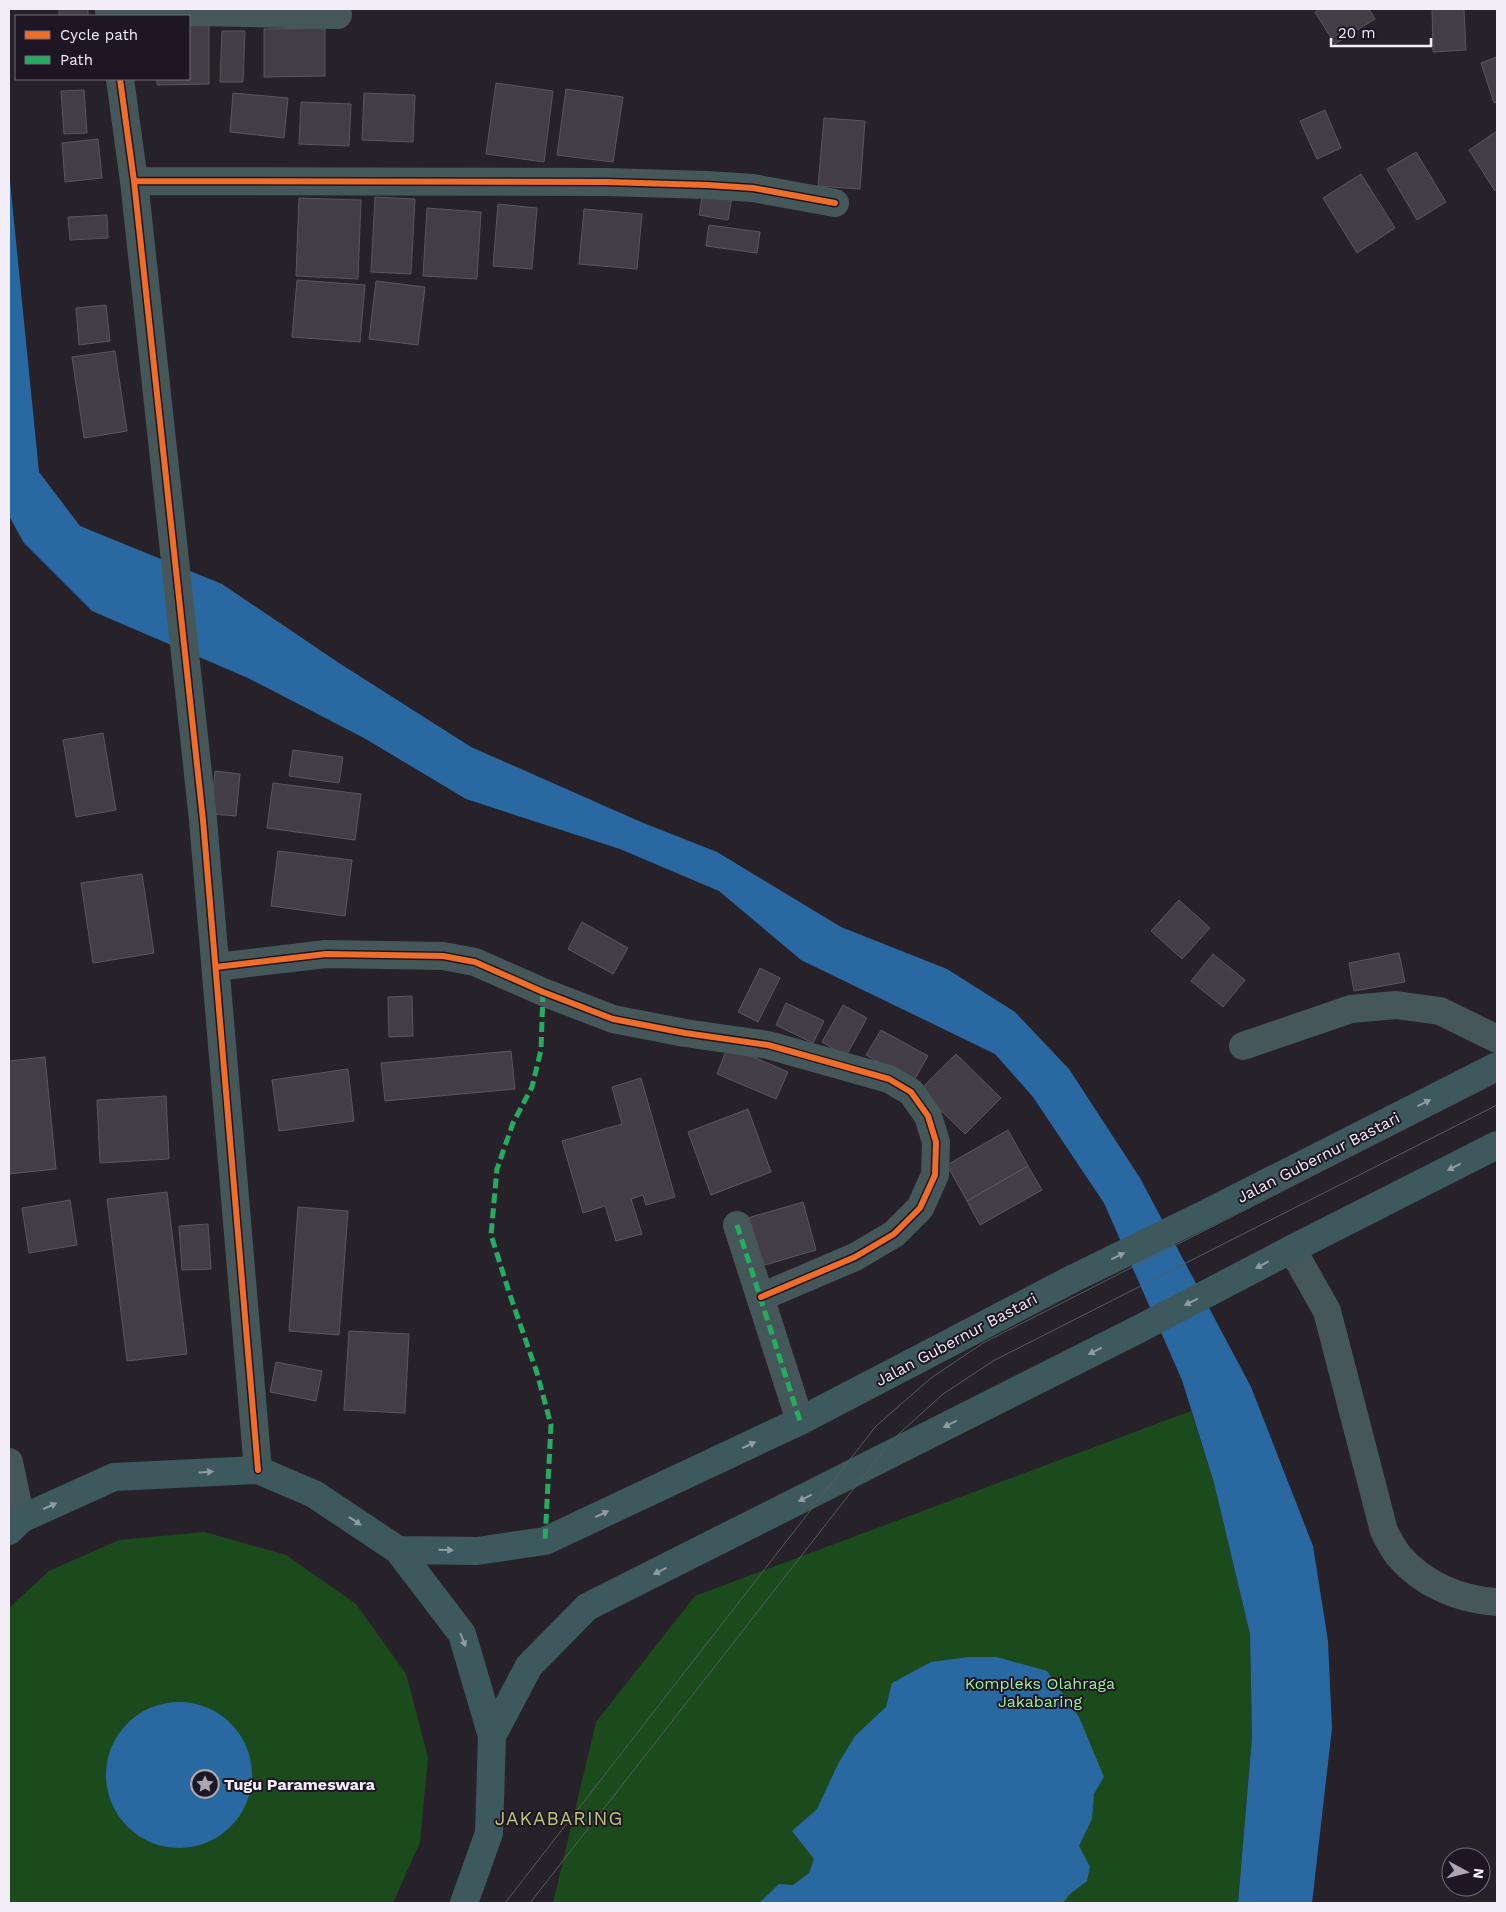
<svg xmlns="http://www.w3.org/2000/svg" width="1506" height="1912" font-family="'Work Sans',sans-serif">
  <style>
    .green { fill: #1b4b1c }
    .water { fill: #2a68a1 }
    .building { fill: #433e45; stroke: #5a565c }
    .lines { fill: none; stroke-linecap: round; stroke-linejoin: round }
    .minor { stroke: #46575a; stroke-width: 28 }
    .highway { stroke: #3e595d; stroke-width: 28 }
    .tram { stroke: #525c5f; stroke-width: 1 }
    .quiet { stroke: #26ab63; stroke-width: 5; stroke-dasharray: 10 5; stroke-linecap: butt }
    .cycleway-casing { stroke: #1e1624; stroke-width: 9 }
    .cycleway { stroke: #ee6e29; stroke-width: 6 }
    .oneway { fill: #8f9ca2 }
    .labels { text-anchor: middle; stroke-width: 4; stroke-linejoin: round; paint-order: stroke }
    .street-label { font-size: 16px; fill: #f2edf7; stroke: #1e1624 }
    .park-label { font-size: 16px; fill: #9bf498; stroke: #1e1624 }
    .poi-label { font-size: 16px; font-weight: bold; fill: #f2edf7; stroke: #1e1624; text-anchor: start }
    .quarter-label { font-size: 19px; letter-spacing: 1px; fill: #bdc77a; stroke: #1e1624 }
  </style>
  <rect width="100%" height="100%" fill="#27222a"/>
  <path class="green" d="M 1191,1411 L 1214,1483 L 1250,1634 L 1252,1737 L 1238,1903 L 553,1903 L 596,1722 L 695,1596 Z
    M 204,1532 L 286,1555 L 356,1604 L 406,1674 L 428,1757 L 420,1842 L 393,1903 L 9,1903 L 9,1608 L 49,1571 L 119,1540 Z"/>
  <path class="water" d="M 9,171 L 39,472 L 80,526 L 222,584 L 339,663 L 471,747 L 641,822 L 717,852 L 841,927 L 947,969 L 1015,1012 L 1069,1069 L 1140,1178 L 1251,1387 L 1313,1546 L 1328,1641 L 1332,1728 L 1312,1903 L 1238,1903 L 1252,1737 L 1250,1634 L 1214,1483 L 1182,1380 L 1104,1203 L 1033,1097 L 995,1054 L 801,960 L 719,891 L 620,849 L 466,799 L 364,738 L 248,678 L 92,611 L 24,543 L 9,516 Z
    M 969,1657 L 997,1657 L 1047,1671 L 1079,1717 L 1104,1777 L 1094,1794 L 1092,1819 L 1079,1846 L 1090,1867 L 1087,1881 L 1070,1894 L 1063,1903 L 759,1903 L 779,1884 L 793,1885 L 809,1873 L 814,1859 L 792,1831 L 817,1809 L 838,1764 L 855,1736 L 886,1707 L 892,1683 L 931,1662 Z
    M106 1775a73 73 0 1 1 146 0a73 73 0 1 1-146 0Z"/>
  <path class="building" d="M 59,9 L 88,9 L 88,16 L 59,16 Z
    M 1319,9 L 1369,9 L 1375,19 L 1335,44 L 1315,12 Z
    M 1432,9 L 1464,9 L 1466,50 L 1433,52 Z
    M 189,25 L 209,25 L 209,84 L 157,85 L 157,79 L 189,79 Z
    M 325,28 L 325,76 L 264,77 L 264,29 Z
    M 222,31 L 245,31 L 243,82 L 220,82 Z
    M 1497,57 L 1497,102 L 1494,103 L 1481,63 Z
    M 496,83 L 553,91 L 544,162 L 486,154 Z
    M 566,89 L 623,97 L 613,162 L 557,155 Z
    M 84,90 L 87,133 L 64,134 L 61,91 Z
    M 233,93 L 288,98 L 284,138 L 230,132 Z
    M 364,93 L 415,95 L 413,142 L 362,140 Z
    M 301,102 L 351,104 L 349,146 L 299,144 Z
    M 1325,110 L 1341,148 L 1317,159 L 1300,121 Z
    M 824,118 L 865,121 L 860,189 L 818,186 Z
    M 1497,131 L 1497,190 L 1495,191 L 1469,150 Z
    M 98,139 L 102,178 L 65,182 L 62,143 Z
    M 1416,152 L 1446,202 L 1417,220 L 1387,169 Z
    M 1361,174 L 1395,228 L 1357,253 L 1323,198 Z
    M 703,191 L 732,196 L 728,220 L 699,215 Z
    M 375,197 L 415,199 L 411,274 L 371,272 Z
    M 299,198 L 361,200 L 358,279 L 296,276 Z
    M 498,204 L 537,208 L 532,269 L 493,266 Z
    M 427,208 L 481,212 L 477,279 L 423,276 Z
    M 584,209 L 642,214 L 637,269 L 579,264 Z
    M 107,215 L 108,238 L 70,240 L 68,217 Z
    M 709,225 L 760,232 L 757,253 L 706,246 Z
    M 297,280 L 365,285 L 360,342 L 292,337 Z
    M 376,281 L 425,287 L 418,345 L 369,339 Z
    M 106,305 L 110,341 L 79,345 L 76,308 Z
    M 115,351 L 127,431 L 84,438 L 72,357 Z
    M 103,733 L 116,810 L 76,817 L 63,740 Z
    M 293,750 L 343,757 L 339,783 L 289,776 Z
    M 215,771 L 240,774 L 236,816 L 211,814 Z
    M 273,783 L 361,794 L 355,840 L 267,828 Z
    M 278,851 L 352,860 L 345,916 L 271,906 Z
    M 142,874 L 154,953 L 93,963 L 81,883 Z
    M 1179,900 L 1210,928 L 1182,959 L 1151,931 Z
    M 582,922 L 628,948 L 613,974 L 568,949 Z
    M 1399,953 L 1405,982 L 1354,991 L 1349,963 Z
    M 1213,954 L 1245,980 L 1223,1007 L 1191,981 Z
    M 760,968 L 780,978 L 758,1022 L 738,1012 Z
    M 412,996 L 413,1036 L 389,1037 L 388,997 Z
    M 786,1003 L 824,1021 L 813,1043 L 776,1025 Z
    M 843,1005 L 867,1018 L 846,1056 L 822,1042 Z
    M 881,1030 L 928,1056 L 913,1082 L 866,1055 Z
    M 728,1046 L 788,1072 L 776,1099 L 717,1074 Z
    M 511,1051 L 515,1089 L 385,1101 L 381,1063 Z
    M 956,1054 L 1001,1098 L 965,1134 L 920,1090 Z
    M 45,1057 L 56,1169 L 9,1174 L 9,1061 Z
    M 348,1069 L 354,1121 L 279,1131 L 272,1080 Z
    M 641,1078 L 675,1197 L 646,1205 L 643,1195 L 631,1199 L 642,1234 L 616,1241 L 605,1206 L 583,1213 L 562,1141 L 622,1124 L 612,1087 Z
    M 166,1096 L 169,1159 L 100,1163 L 97,1100 Z
    M 748,1109 L 771,1172 L 711,1195 L 688,1132 Z
    M 1008,1130 L 1028,1166 L 967,1201 L 947,1165 Z
    M 1028,1166 L 1042,1190 L 980,1225 L 967,1201 Z
    M 167,1192 L 187,1354 L 127,1361 L 107,1199 Z
    M 70,1200 L 77,1245 L 29,1253 L 22,1208 Z
    M 803,1202 L 816,1250 L 758,1267 L 744,1219 Z
    M 298,1207 L 348,1211 L 339,1335 L 289,1331 Z
    M 208,1224 L 211,1269 L 182,1270 L 179,1226 Z
    M 349,1331 L 409,1334 L 405,1413 L 344,1410 Z
    M 276,1362 L 322,1371 L 316,1401 L 270,1392 Z"/>
  <g class="lines">
    <path class="minor" d="M 109,10 L 338,15
      M 120,79 L 134,181 L 203,820 L 258,1470
      M 134,181 L 606,182 L 707,185 L 753,188 L 835,203
      M 216,967 L 326,954 L 443,956 L 475,962 L 543,992 L 613,1019 L 685,1033 L 768,1045 L 889,1079 L 911,1092 L 928,1116 L 936,1142 L 935,1175 L 920,1208 L 894,1234 L 855,1257 L 761,1297
      M 1243,1046 L 1351,1009 L 1396,1005 L 1440,1011 L 1497,1039
      M 737,1225 L 800,1421
      M 1292,1249 L 1327,1311 L 1384,1531 C 1388,1539 1393,1548 1398,1555 C 1422,1584 1460,1600 1497,1602
      M 9,1462 L 21,1519"/>
    <path class="highway" d="M 9,1531 L 21,1519 L 114,1477 L 258,1470 L 314,1494 L 398,1550 L 462,1634 L 492,1736 L 489,1833 L 464,1903
      M 398,1550 L 477,1551 L 545,1541 L 800,1421 L 1074,1278 L 1209,1212 L 1497,1066
      M 492,1736 L 529,1666 L 587,1607 L 1139,1329 L 1292,1249 L 1497,1145"/>
    <path class="tram" d="M 505,1903 L 876,1426 L 931,1378 L 983,1343 L 1497,1082
      M 530,1903 L 891,1441 L 943,1394 L 993,1361 L 1497,1105"/>
    <path class="quiet" d="M 543,992 L 541,1050 L 532,1087 L 513,1123 L 497,1169 L 491,1235 L 510,1295 L 537,1373 L 551,1425 L 545,1541
      M 737,1225 L 800,1421"/>
    <defs>
      <path id="cycleway" d="M 120,79 L 134,181 L 203,820 L 258,1470
        M 134,181 L 606,182 L 707,185 L 753,188 L 835,203
        M 216,967 L 326,954 L 443,956 L 475,962 L 543,992 L 613,1019 L 685,1033 L 768,1045 L 889,1079 L 911,1092 L 928,1116 L 936,1142 L 935,1175 L 920,1208 L 894,1234 L 855,1257 L 761,1297"/>
    </defs>
    <use href="#cycleway" class="cycleway-casing"/>
    <use href="#cycleway" class="cycleway"/>
  </g>
  <defs><path id="oneway-solid" d="M-6-.8H1V-3.2L6.5 0L1 3.2V.8H-6Z" transform="scale(1.25)"/></defs>
  <g class="oneway">
    <use href="#oneway-solid" transform="translate(1424 1103) rotate(-27)"/>
    <use href="#oneway-solid" transform="translate(1454 1167) rotate(153)"/>
    <use href="#oneway-solid" transform="translate(1118 1256) rotate(-26)"/>
    <use href="#oneway-solid" transform="translate(1262 1265) rotate(152)"/>
    <use href="#oneway-solid" transform="translate(1191 1302) rotate(153)"/>
    <use href="#oneway-solid" transform="translate(1095 1351) rotate(153)"/>
    <use href="#oneway-solid" transform="translate(950 1424) rotate(153)"/>
    <use href="#oneway-solid" transform="translate(749 1445) rotate(-25)"/>
    <use href="#oneway-solid" transform="translate(206 1472) rotate(-3)"/>
    <use href="#oneway-solid" transform="translate(805 1498) rotate(153)"/>
    <use href="#oneway-solid" transform="translate(50 1506) rotate(-24)"/>
    <use href="#oneway-solid" transform="translate(602 1514) rotate(-25)"/>
    <use href="#oneway-solid" transform="translate(355 1521) rotate(34)"/>
    <use href="#oneway-solid" transform="translate(446 1550) rotate(1)"/>
    <use href="#oneway-solid" transform="translate(660 1571) rotate(153)"/>
    <use href="#oneway-solid" transform="translate(463 1640) rotate(69)"/>
  </g>
  <defs>
    <symbol id="sight-ring" viewBox="-11 -11 22 22"><circle r="9.5" fill="#1e1624" stroke="#aba6af" stroke-width="1.5"/><path d="M0-6L1.8-2.2L6-1.7L2.9 1.2L3.7 5.4L0 3.3L-3.7 5.4L-2.9 1.2L-6-1.7L-1.8-2.2Z" fill="#aba6af"/></symbol>
  </defs>
  <g fill-rule="evenodd">
    <use href="#sight-ring" x="189" y="1768" width="32" height="32"/>
  </g>
  <g class="labels">
    <g class="street-label">
      <text transform="translate(1318 1157) rotate(-27)" y="6">Jalan Gubernur Bastari</text>
      <text transform="translate(956 1339) rotate(-28)" y="6">Jalan Gubernur Bastari</text>
    </g>
    <g class="park-label">
      <text x="1040" y="1689">Kompleks Olahraga<tspan x="1040" dy="18">Jakabaring</tspan></text>
    </g>
    <g class="poi-label">
      <text x="224" y="1790">Tugu Parameswara</text>
    </g>
    <g class="quarter-label">
      <text x="559" y="1825">JAKABARING</text>
    </g>
  </g>
  <rect width="1506" height="1912" fill="none" stroke="#f2edf7" stroke-width="20"/>
  <rect x="15" y="15" width="175" height="65" fill="#1e1624" stroke="#736c78"/>
  <rect x="25" y="31" width="25" height="8" fill="#ee6e29" stroke="#736c78"/>
  <text x="60" y="40" font-size="15" fill="#f2edf7">Cycle path</text>
  <rect x="25" y="56" width="25" height="8" fill="#26ab63" stroke="#736c78"/>
  <text x="60" y="65" font-size="15" fill="#f2edf7">Path</text>
  <g transform="translate(1466 1872) rotate(97)"><circle r="24" fill="#1e1624" stroke="#736c78"/>
  <path d="M0-4L9 19L0 12L-9 19Z" fill="#aba6af"/>
  <text y="-8" font-size="14" font-weight="bold" text-anchor="middle" fill="#f2edf7">N</text>
  </g>
  <path d="M1331 38v8h100v-8" fill="none" stroke="#f2edf7" stroke-width="2.5"/>
  <text x="1338" y="38" font-size="15" fill="#f2edf7" stroke="#1e1624" stroke-width="4" paint-order="stroke">20 m</text>
</svg>
